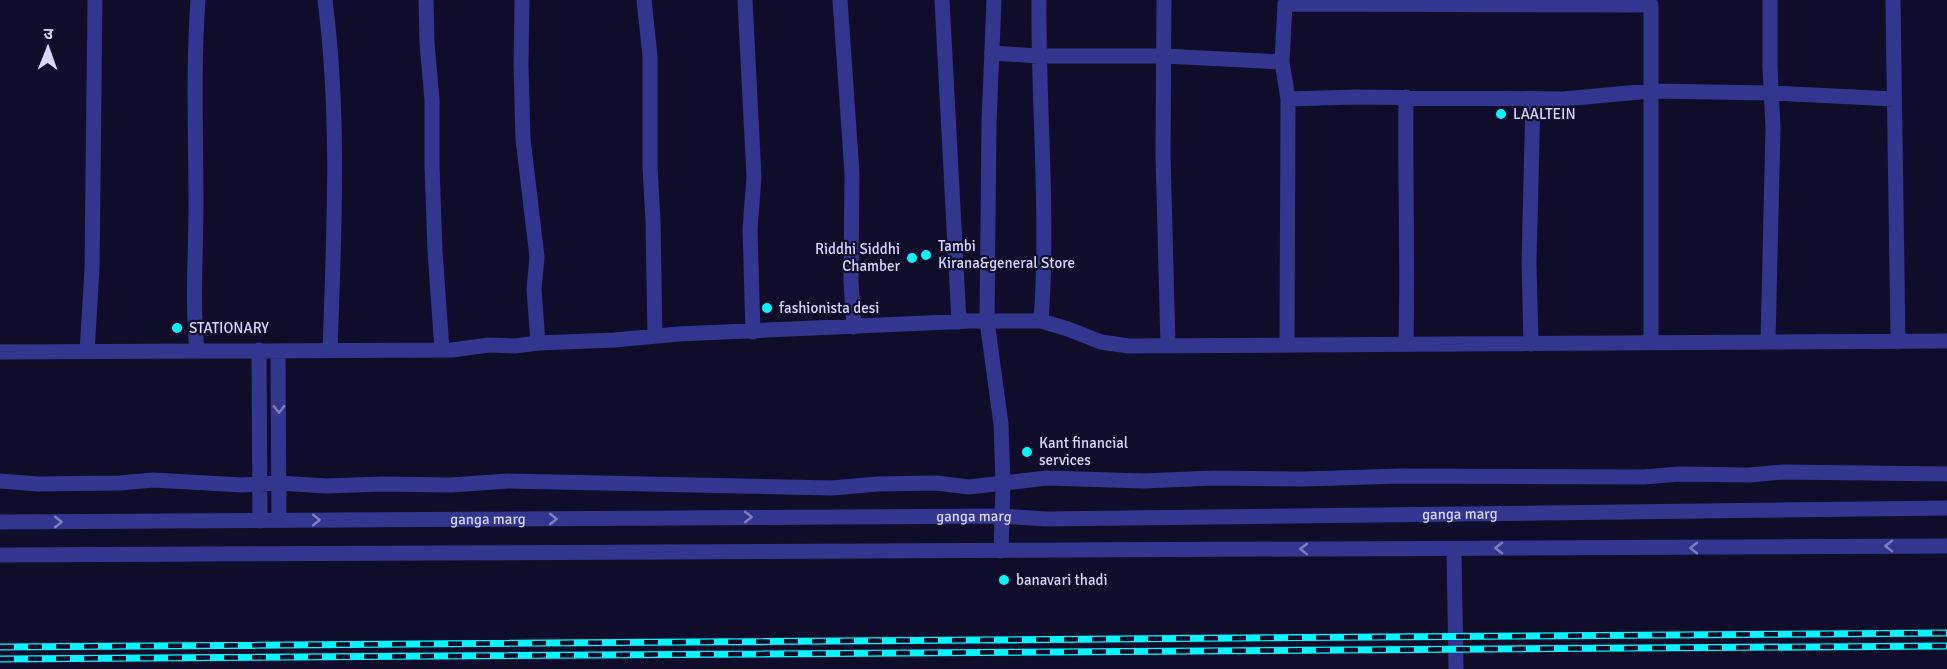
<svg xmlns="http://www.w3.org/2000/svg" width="1947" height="669" font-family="Signika,'Noto Sans Devanagari',sans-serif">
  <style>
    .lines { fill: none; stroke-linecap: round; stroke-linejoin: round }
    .minor { stroke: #33368e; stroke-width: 15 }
    .tertiary { stroke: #33368e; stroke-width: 15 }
    .rail-casing { stroke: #02f7ff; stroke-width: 7 }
    .rail { stroke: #100d2a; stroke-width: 4.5; stroke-dasharray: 14; stroke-linecap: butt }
    .oneway { stroke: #7d7ec1 }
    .poi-dot { fill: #02f7ff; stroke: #100d2a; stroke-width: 2 }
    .labels { text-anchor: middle; stroke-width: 4.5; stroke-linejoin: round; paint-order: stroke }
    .poi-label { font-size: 15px; fill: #d8d6ff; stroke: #100d2a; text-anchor: start }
    .street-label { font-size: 15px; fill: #d8d6ff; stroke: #100d2a }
  </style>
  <rect width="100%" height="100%" fill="#100d2a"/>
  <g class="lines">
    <path class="minor" d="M 325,0 C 340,116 334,234 330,350
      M 426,0 L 427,43 L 432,100 L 432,166 L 435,251 L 442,350
      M 522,0 L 521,65 L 523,139 L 537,257 L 534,289 L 538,343
      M 644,0 L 650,56 L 650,167 L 653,221 L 655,336
      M 745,0 L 754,177 L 750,229 L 753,332
      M 840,0 L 852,173 L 851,282 L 854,327
      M 942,0 L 959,322
      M 1039,0 C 1038,107 1049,214 1041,321
      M 1164,0 L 1163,155 L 1168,346
      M 1893,0 L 1898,342
      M 992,53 L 1039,56 L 1164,56 L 1282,62 L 1285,4 L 1651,5 L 1651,91 L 1563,99 L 1355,97 L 1288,99 L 1282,62
      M 1768,342 L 1773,128 L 1770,67 L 1770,0
      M 1651,343 L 1651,91 L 1771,93 L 1894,99
      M 1406,344 C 1408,262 1405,180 1406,97
      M 1531,344 L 1529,263 L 1533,99
      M 1287,345 L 1288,99
      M 259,350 L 260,521
      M 197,351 C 192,302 196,254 196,205 C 196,137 193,68 198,0
      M 278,351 L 279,520
      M 0,352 L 452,350 L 489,345 L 515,346 L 538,343 L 615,340 L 678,334 L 971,321 L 1041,321 L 1068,329 L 1101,342 L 1129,346 L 1947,341
      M 87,352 L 92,269 L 95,0
      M 0,481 L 38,484 L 120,483 L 153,480 L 242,485 L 279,483 L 326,486 L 383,484 L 451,485 L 508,481 L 832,488 L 878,484 L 936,483 L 969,487 L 1047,478 L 1143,481 L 1213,478 L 1304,479 L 1401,476 L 1644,477 L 1679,474 L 1749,475 L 1783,472 L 1947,474"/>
    <g class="tertiary">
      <path d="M 994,0 L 989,123 L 987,321 L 1001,424 L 1003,484 L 1001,551"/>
      <path id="s1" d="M 0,522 L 1001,516 L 1045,519 L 1947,508"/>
      <path d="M 1454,549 L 1456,669"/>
      <path d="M 0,555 L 1947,546"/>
    </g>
    <defs>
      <path id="rail" d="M 0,647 L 1947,633
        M 0,659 L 1947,646"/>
    </defs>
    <use href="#rail" class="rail-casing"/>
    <use href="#rail" class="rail"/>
  </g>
  <defs><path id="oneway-chevron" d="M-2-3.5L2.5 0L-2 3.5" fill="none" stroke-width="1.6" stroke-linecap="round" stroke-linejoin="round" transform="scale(1.5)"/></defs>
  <g class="oneway">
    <use href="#oneway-chevron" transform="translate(279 409) rotate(89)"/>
    <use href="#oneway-chevron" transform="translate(748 517)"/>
    <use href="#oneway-chevron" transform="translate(553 519)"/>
    <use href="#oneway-chevron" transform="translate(316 520)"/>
    <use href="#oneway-chevron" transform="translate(58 522)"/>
    <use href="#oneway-chevron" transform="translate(1889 546) rotate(180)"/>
    <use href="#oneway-chevron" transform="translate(1499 548) rotate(180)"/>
    <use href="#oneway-chevron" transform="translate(1694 548) rotate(180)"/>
    <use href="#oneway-chevron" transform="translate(1304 549) rotate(180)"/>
  </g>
  <g class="poi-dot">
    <circle cx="1501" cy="114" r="6"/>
    <circle cx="926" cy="255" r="6"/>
    <circle cx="912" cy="258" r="6"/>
    <circle cx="767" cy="308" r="6"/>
    <circle cx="177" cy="328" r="6"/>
    <circle cx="1027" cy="452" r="6"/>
    <circle cx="1004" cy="580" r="6"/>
  </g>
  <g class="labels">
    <g class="poi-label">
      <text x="1513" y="119">LAALTEIN</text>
      <text x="938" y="251">Tambi<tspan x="938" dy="17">Kirana&amp;general Store</tspan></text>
      <text x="900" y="254" text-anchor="end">Riddhi Siddhi<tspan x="900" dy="17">Chamber</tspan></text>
      <text x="779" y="313">fashionista desi</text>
      <text x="189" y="333">STATIONARY</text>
      <text x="1039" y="448">Kant financial<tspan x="1039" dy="17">services</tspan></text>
      <text x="1016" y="585">banavari thadi</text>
    </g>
    <g class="street-label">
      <text dy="5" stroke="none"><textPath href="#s1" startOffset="1460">ganga marg</textPath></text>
      <text dy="5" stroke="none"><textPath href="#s1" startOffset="974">ganga marg</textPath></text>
      <text dy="5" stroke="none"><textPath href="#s1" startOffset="488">ganga marg</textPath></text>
    </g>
  </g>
  <g transform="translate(48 48) rotate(1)" stroke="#100d2a" stroke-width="4.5" paint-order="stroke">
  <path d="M0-4.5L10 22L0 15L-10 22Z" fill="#d8d6ff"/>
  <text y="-9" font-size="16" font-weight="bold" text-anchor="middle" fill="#d8d6ff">उ</text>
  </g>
</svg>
